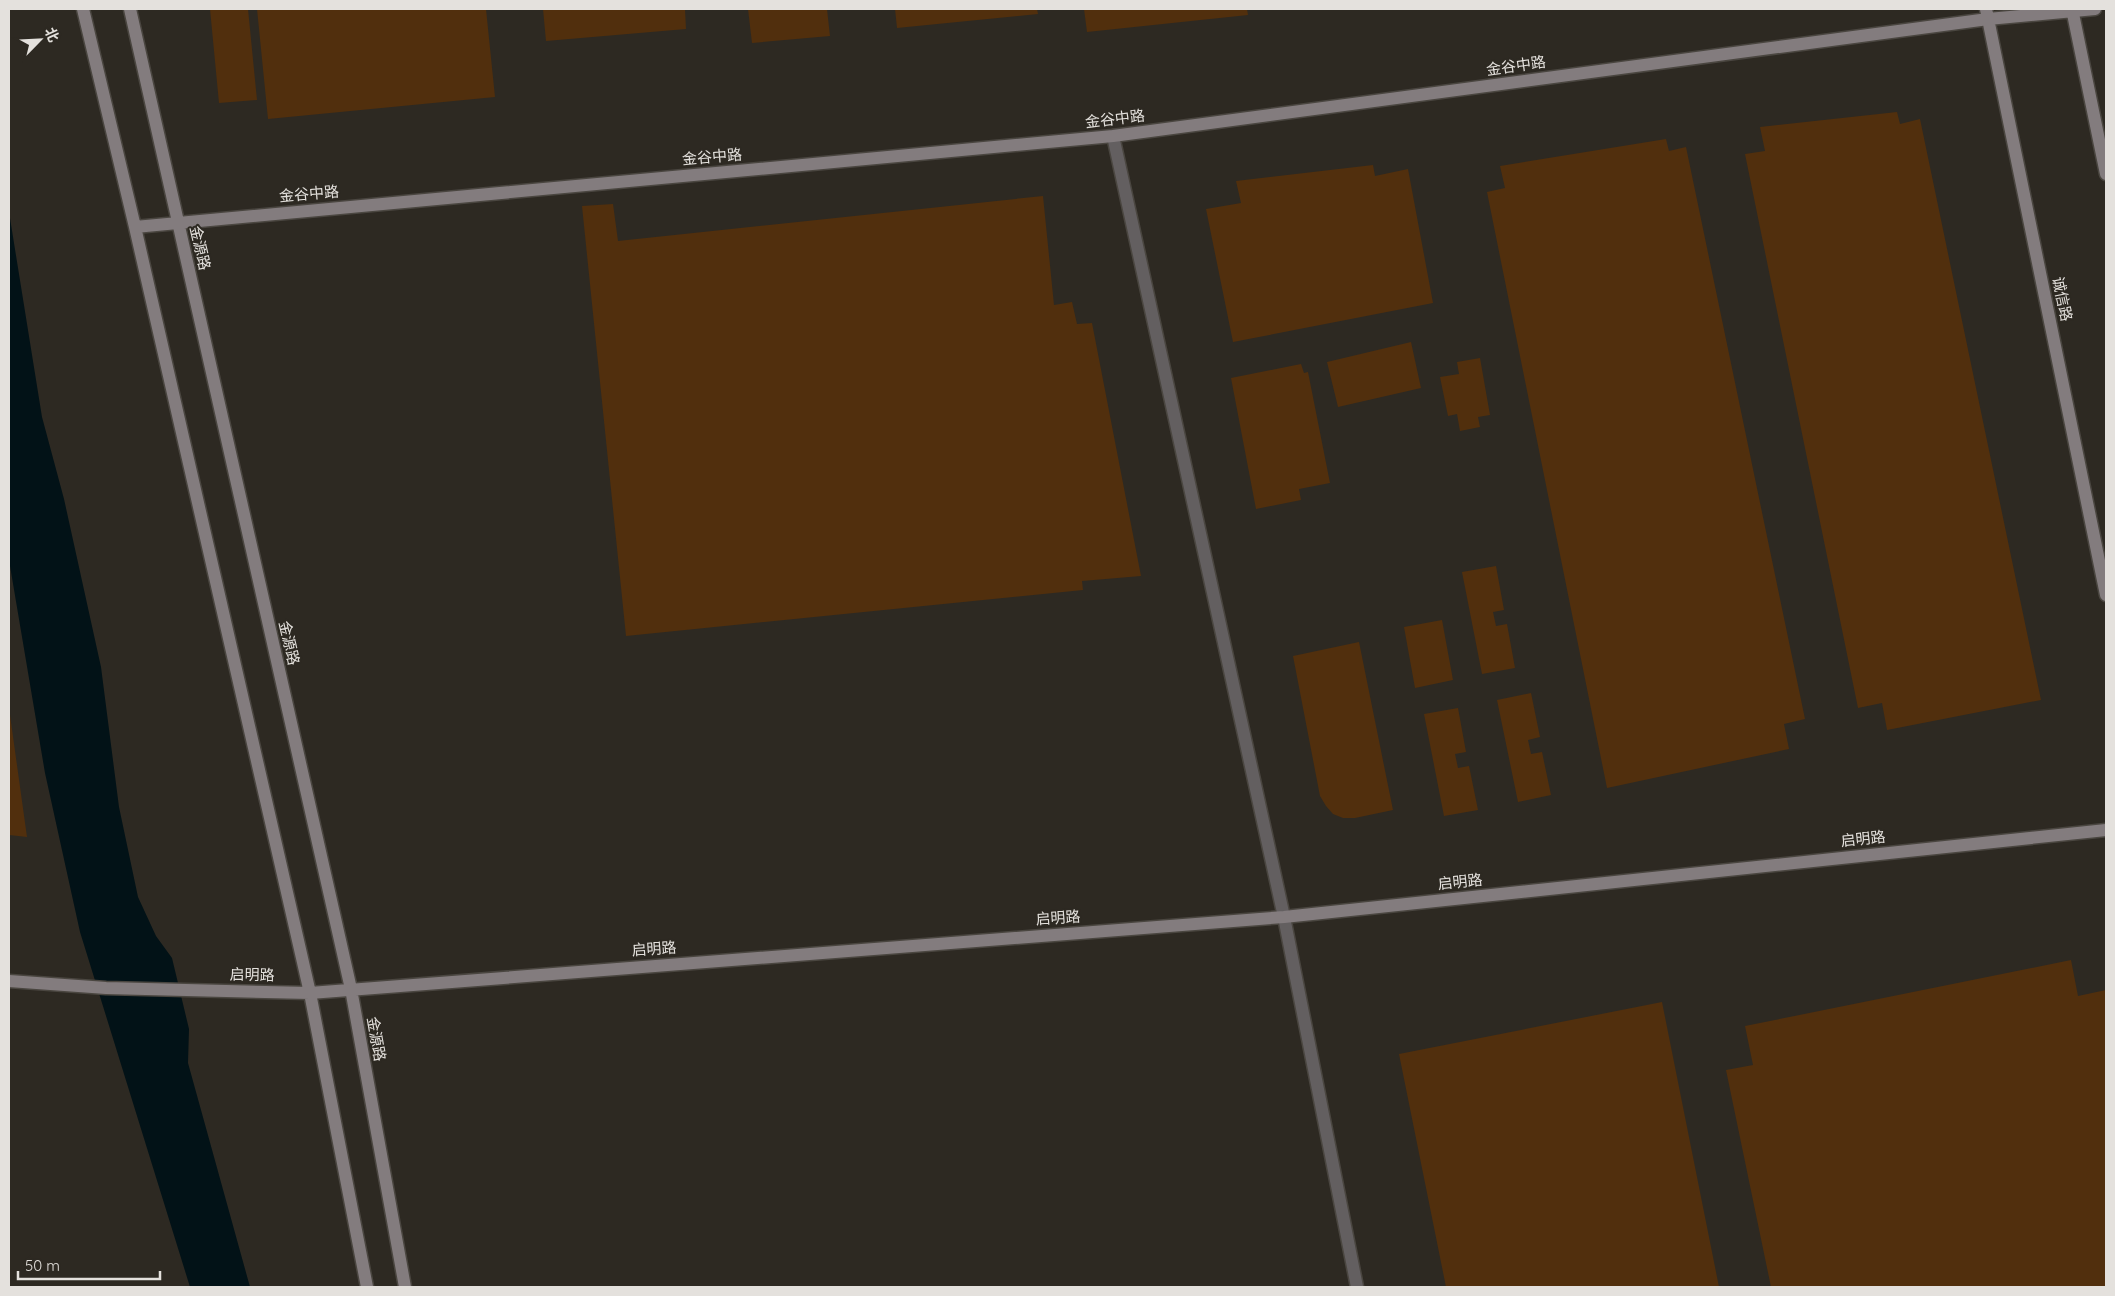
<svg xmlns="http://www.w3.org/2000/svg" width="2115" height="1296" font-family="Quicksand,'Noto Sans SC',sans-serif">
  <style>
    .water { fill: #021217 }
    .building { fill: #512f0d }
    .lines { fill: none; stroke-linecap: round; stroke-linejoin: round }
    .street-casing { stroke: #4a4640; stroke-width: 15 }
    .secondary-casing { stroke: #4a4640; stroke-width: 15 }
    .street { stroke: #635f60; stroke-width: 12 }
    .secondary { stroke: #837c7e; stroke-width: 12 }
    .labels { text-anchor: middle; stroke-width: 4; stroke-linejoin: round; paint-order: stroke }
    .street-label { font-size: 15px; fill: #e4e1dd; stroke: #2d2922 }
  </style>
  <rect width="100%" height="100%" fill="#2d2922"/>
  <path class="water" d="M 9,212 L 42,417 L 64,499 L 101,667 L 119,807 L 138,897 L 156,936 L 172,958 L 189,1029 L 188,1063 L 250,1287 L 190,1287 L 80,932 L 45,773 L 9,560 Z"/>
  <path class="building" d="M 210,9 L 248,9 L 257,100 L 219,103 Z
    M 257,9 L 486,9 L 495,97 L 268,119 Z
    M 543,9 L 685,9 L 686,29 L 546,41 Z
    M 748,9 L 827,9 L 830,36 L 752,43 Z
    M 895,9 L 1037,9 L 1038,14 L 897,28 Z
    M 1084,9 L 1247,9 L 1248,15 L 1087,32 Z
    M 1897,112 L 1900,124 L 1920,119 L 2041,700 L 1887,730 L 1882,703 L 1858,708 L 1745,154 L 1765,151 L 1760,127 Z
    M 1666,139 L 1669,151 L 1686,147 L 1805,719 L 1784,724 L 1789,749 L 1607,788 L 1487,192 L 1505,188 L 1500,166 Z
    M 1373,165 L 1375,176 L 1408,169 L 1433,303 L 1233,342 L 1206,209 L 1241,203 L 1236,181 Z
    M 1043,196 L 1054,305 L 1072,302 L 1077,324 L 1092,323 L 1141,576 L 1082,581 L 1083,590 L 626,636 L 582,206 L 613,204 L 618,241 Z
    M 1411,342 L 1421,388 L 1338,407 L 1327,362 Z
    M 1480,358 L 1490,415 L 1478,417 L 1480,427 L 1460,431 L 1457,414 L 1448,416 L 1440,377 L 1459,374 L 1457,362 Z
    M 1301,364 L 1304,373 L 1308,372 L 1330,483 L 1299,489 L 1301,500 L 1256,509 L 1231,378 Z
    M 1496,566 L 1504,610 L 1493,612 L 1496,626 L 1507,624 L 1515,668 L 1482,674 L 1462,572 Z
    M 1442,620 L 1453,680 L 1415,688 L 1404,627 Z
    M 1359,642 L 1393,810 L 1355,818 L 1343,818 L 1333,814 L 1326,806 L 1320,796 L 1293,656 Z
    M 1531,693 L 1540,737 L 1528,740 L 1531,754 L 1542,752 L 1551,795 L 1518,802 L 1497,700 Z
    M 1458,708 L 1466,752 L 1455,754 L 1458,768 L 1469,766 L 1478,810 L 1444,816 L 1424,714 Z
    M 9,715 L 10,715 L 27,837 L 9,835 Z
    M 2071,960 L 2078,996 L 2106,990 L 2106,1287 L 1771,1287 L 1726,1070 L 1753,1065 L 1745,1026 Z
    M 1662,1002 L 1719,1287 L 1446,1287 L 1399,1054 Z"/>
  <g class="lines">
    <defs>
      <path id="street" d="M 1113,136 L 1284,917 L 1357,1287"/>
      <path id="secondary" d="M 83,9 L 135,227 L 310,993 L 367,1287
        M 130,9 L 351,989 L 405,1287
        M 1986,9 L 2106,595
        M 2072,9 L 2106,174
        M 135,227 L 1113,136 L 1988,19 L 2095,9
        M 9,981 L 106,988 L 310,993 L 1284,917 L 2106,830"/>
    </defs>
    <use href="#street" class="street-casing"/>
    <use href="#secondary" class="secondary-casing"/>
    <use href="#street" class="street"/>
    <use href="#secondary" class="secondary"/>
  </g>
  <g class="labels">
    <g class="street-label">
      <text transform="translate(1516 66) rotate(-8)" y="5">金谷中路</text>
      <text transform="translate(1115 119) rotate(-7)" y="5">金谷中路</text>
      <text transform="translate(712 157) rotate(-5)" y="5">金谷中路</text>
      <text transform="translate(309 194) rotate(-5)" y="5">金谷中路</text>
      <text transform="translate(200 248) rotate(77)" y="5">金源路</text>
      <text transform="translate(2062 299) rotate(78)" y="5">诚信路</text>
      <text transform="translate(289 643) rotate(77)" y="5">金源路</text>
      <text transform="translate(1863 839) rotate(-6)" y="5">启明路</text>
      <text transform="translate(1460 882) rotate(-6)" y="5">启明路</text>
      <text transform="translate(1058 918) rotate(-4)" y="5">启明路</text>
      <text transform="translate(654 949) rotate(-4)" y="5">启明路</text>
      <text transform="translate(252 975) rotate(1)" y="5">启明路</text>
      <text transform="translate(376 1039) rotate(80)" y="5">金源路</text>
    </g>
  </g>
  <rect width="2115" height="1296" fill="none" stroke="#e4e1dd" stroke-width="20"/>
  <g transform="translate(40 40) rotate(66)" stroke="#2d2922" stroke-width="4" paint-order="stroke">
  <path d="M0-4L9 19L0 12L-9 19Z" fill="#e4e1dd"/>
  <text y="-8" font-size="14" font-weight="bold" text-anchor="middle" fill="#e4e1dd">北</text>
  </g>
  <path d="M18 1271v8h142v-8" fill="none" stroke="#e4e1dd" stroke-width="2.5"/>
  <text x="25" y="1271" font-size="15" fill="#e4e1dd" stroke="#2d2922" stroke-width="4" paint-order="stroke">50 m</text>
</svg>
